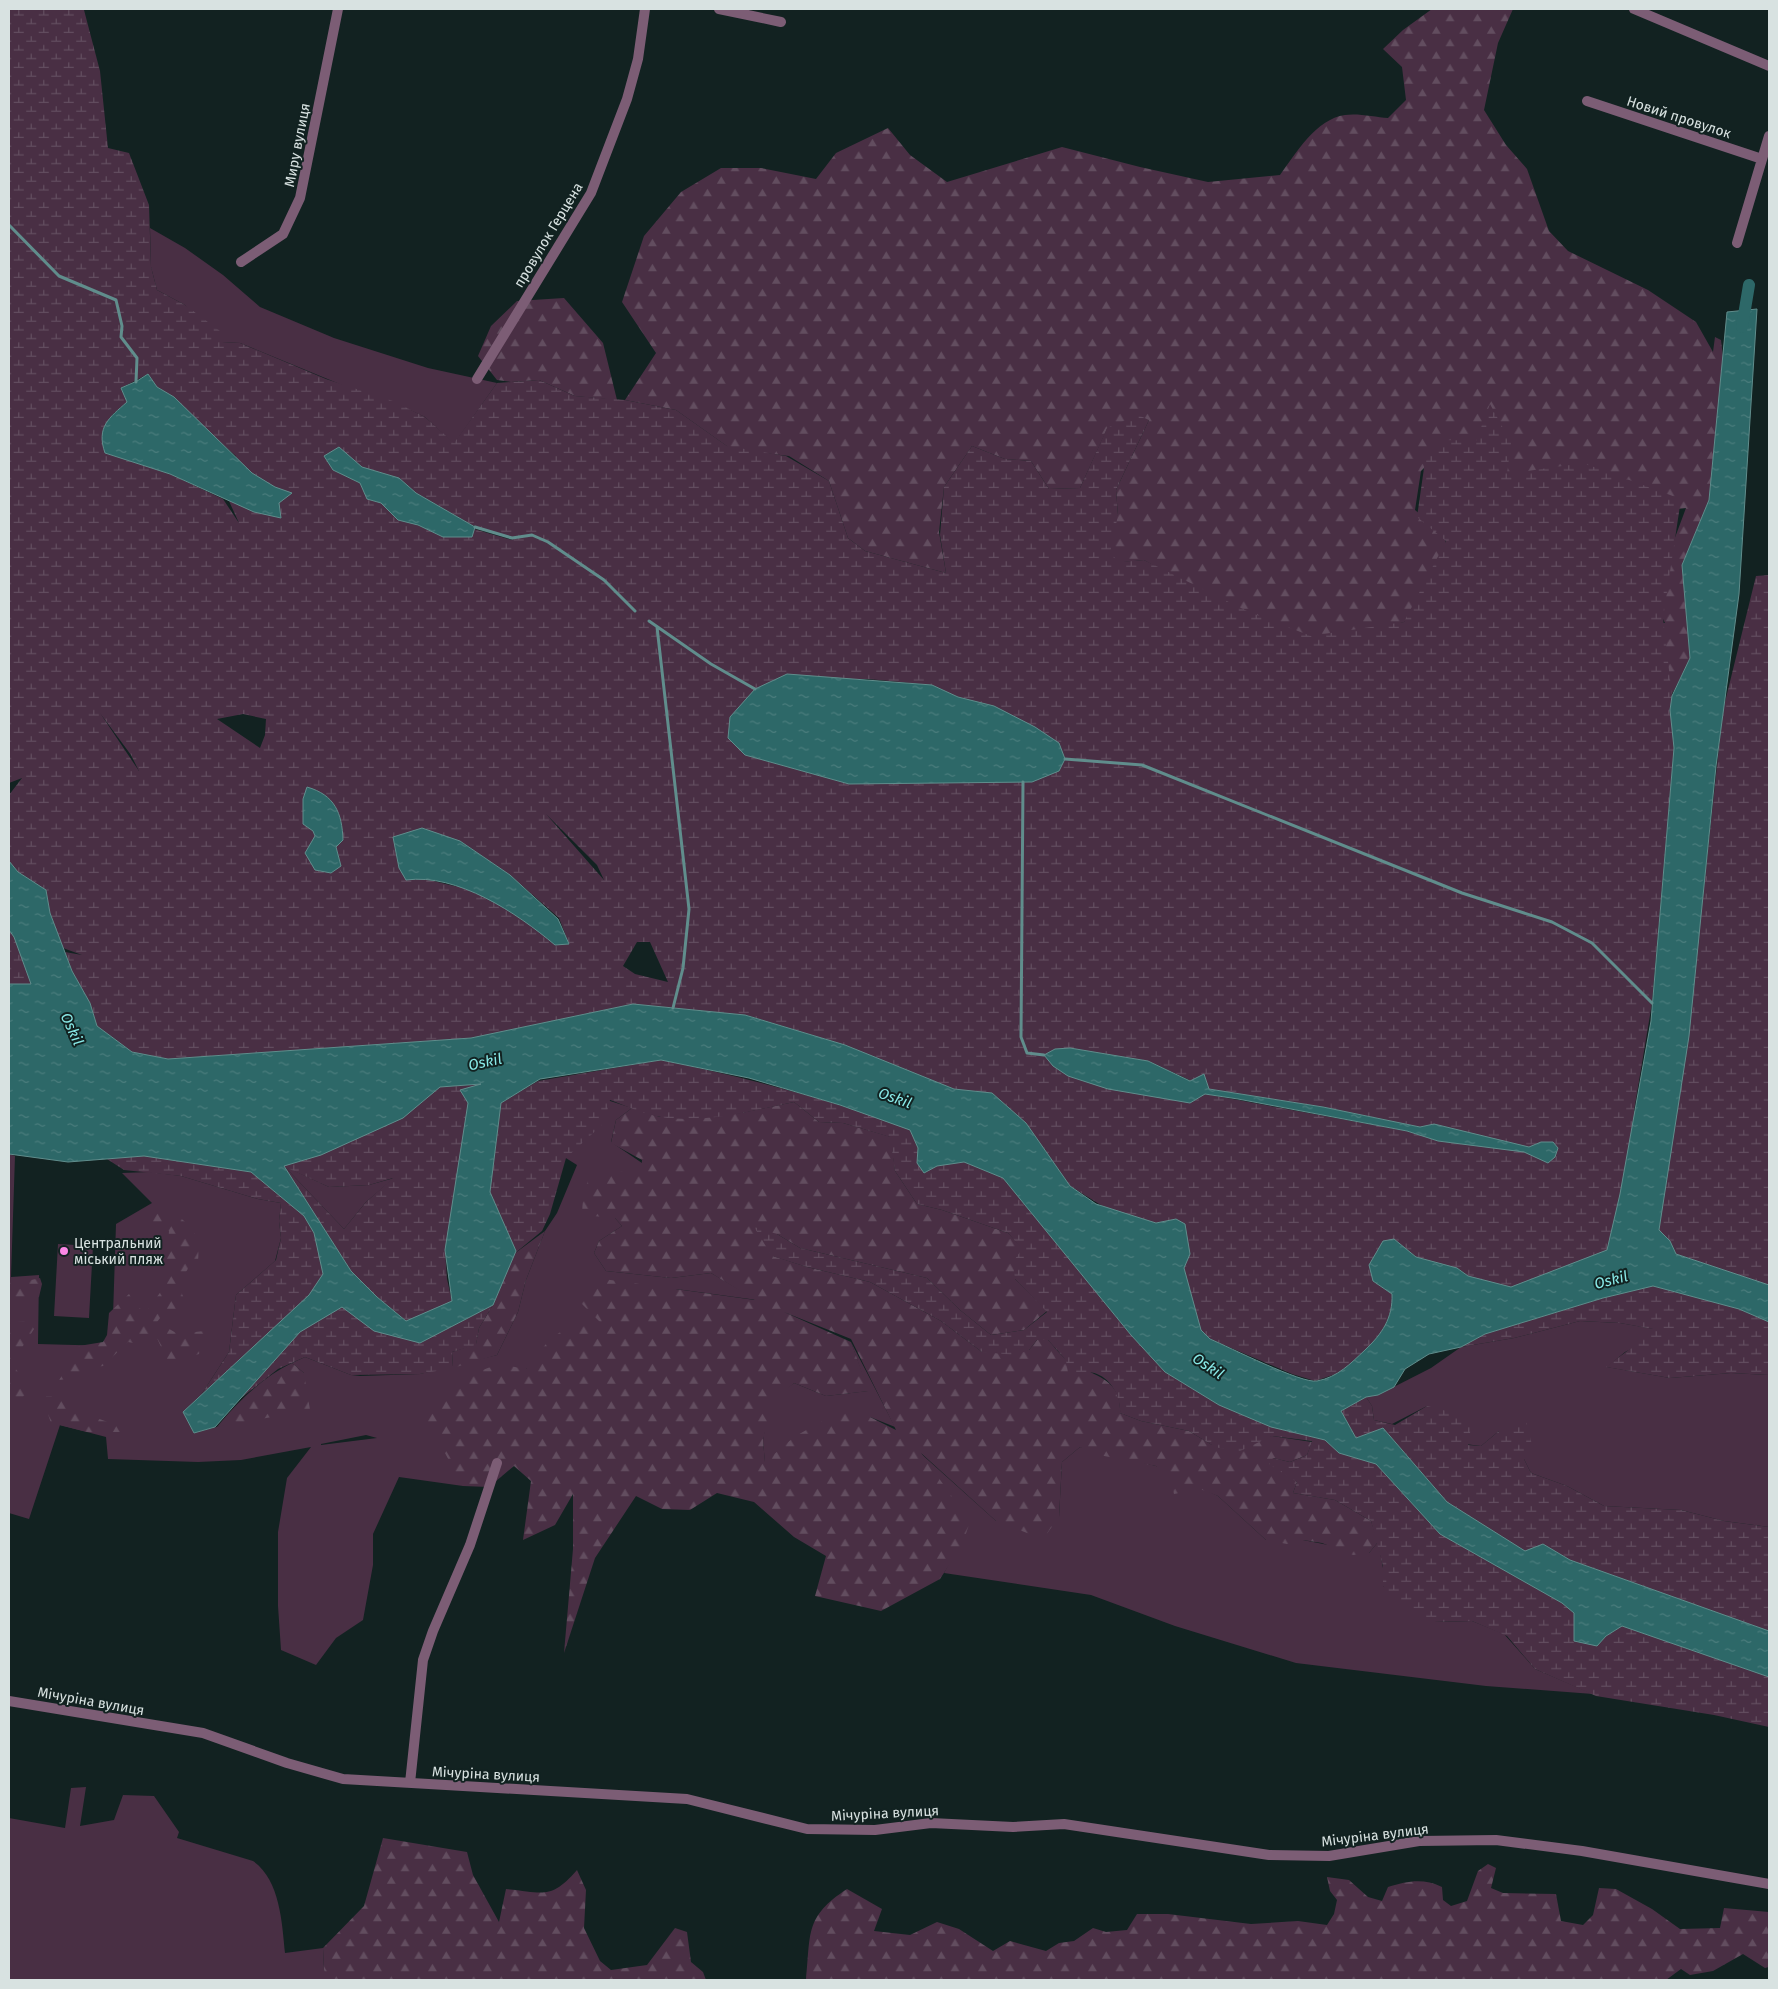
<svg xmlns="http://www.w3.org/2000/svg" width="1778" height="1989" font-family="'Fira Sans',sans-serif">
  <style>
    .green { fill: #492f44; fill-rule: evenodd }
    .forest { fill: url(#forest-firs); fill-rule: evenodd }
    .wetland { fill: url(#wetland-marsh); fill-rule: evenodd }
    .water { fill: url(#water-ripples); stroke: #608d8c; fill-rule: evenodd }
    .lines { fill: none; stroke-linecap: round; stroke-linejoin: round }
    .stream { stroke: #608d8c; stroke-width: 3 }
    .canal { stroke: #2d6868; stroke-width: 12 }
    .street { stroke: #7c5d75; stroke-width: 10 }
    .poi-dot { fill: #fb87e5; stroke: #122221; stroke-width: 2 }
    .labels { text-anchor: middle; stroke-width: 4; stroke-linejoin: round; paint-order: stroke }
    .street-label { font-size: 14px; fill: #d8e2e1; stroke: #122221 }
    .poi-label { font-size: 14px; fill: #d8e2e1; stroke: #122221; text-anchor: start }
    .water-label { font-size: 15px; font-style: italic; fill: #89eae8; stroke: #122221 }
  </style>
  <defs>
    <pattern id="forest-firs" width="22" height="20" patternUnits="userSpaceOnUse" patternTransform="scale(1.25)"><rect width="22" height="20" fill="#492f44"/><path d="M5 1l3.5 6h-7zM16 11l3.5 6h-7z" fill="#624d5f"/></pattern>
    <pattern id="wetland-marsh" width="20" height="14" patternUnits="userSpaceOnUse" patternTransform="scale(1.25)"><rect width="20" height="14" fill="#492f44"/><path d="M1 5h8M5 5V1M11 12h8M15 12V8" fill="none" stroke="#624d5f"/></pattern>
    <pattern id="water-ripples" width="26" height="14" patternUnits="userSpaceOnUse" patternTransform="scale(1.25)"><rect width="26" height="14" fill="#2d6868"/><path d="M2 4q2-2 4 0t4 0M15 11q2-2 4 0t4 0" fill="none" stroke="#4b7d7d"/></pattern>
  </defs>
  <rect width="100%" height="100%" fill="#122221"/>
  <path class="green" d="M 150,228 L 185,248 L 223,275 L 260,307 L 334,338 L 428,368 L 497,383 L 454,444 L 425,417 L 397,404 L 347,387 L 240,343 L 221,342 L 185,305 L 157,290 L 151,267 Z
    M 607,1100 L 632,1108 L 616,1120 L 611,1142 L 642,1163 L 644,1175 L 615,1218 L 622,1226 L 599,1241 L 594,1253 L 606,1271 L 671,1278 L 711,1273 L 757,1300 L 676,1289 L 526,1369 L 463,1486 L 399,1477 L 373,1534 L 373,1565 L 363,1620 L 336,1638 L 316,1665 L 281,1650 L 278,1606 L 278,1532 L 287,1478 L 311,1447 L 241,1460 L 198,1462 L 108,1459 L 106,1437 L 60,1425 L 29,1519 L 9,1513 L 9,1154 L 15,1156 L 11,1277 L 39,1275 L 38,1344 L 112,1346 L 116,1224 L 152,1203 L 122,1173 L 149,1172 L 181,1176 L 258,1199 L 281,1203 L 279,1221 L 281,1238 L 275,1261 L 236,1295 L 229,1352 L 201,1395 L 183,1412 L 194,1433 L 231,1423 L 304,1373 L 292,1363 L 305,1357 L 351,1375 L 360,1376 L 420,1374 L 497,1355 L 518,1312 L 526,1280 L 545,1231 L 557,1213 L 577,1165 L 561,1155 ZM 366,1435 L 377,1438 L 321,1445 L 321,1444 Z
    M 284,1166 L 329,1187 L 369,1185 L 394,1178 L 366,1202 L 344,1229 Z
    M 58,1244 L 93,1246 L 89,1318 L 54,1316 Z
    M 1580,1321 L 1620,1323 L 1654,1329 L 1641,1344 L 1625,1352 L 1607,1367 L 1670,1378 L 1731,1373 L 1769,1375 L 1769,1527 L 1724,1521 L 1681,1510 L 1604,1506 L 1567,1486 L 1531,1473 L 1524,1459 L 1499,1431 L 1481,1446 L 1465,1444 L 1427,1406 L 1392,1424 L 1374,1420 L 1372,1406 L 1366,1397 L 1378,1395 L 1431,1368 L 1461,1347 L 1514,1338 Z
    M 851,1342 L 895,1427 L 870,1417 L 765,1463 L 763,1441 L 769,1401 L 794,1383 L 826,1396 L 868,1391 Z
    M 1080,1447 L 1156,1466 L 1218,1496 L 1266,1540 L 1303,1540 L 1369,1553 L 1378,1542 L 1383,1568 L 1383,1586 L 1436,1622 L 1472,1621 L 1504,1634 L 1535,1669 L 1593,1694 L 1486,1686 L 1296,1663 L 1175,1626 L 1091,1595 L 944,1573 L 959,1545 L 918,1451 L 996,1521 L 1059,1517 L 1062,1462 Z
    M 86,1787 L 80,1826 L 114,1820 L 123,1795 L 154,1796 L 179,1832 L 177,1838 L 253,1861 C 280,1880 282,1922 285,1953 L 323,1948 L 324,1970 L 332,1980 L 9,1980 L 9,1818 L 65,1828 L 71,1788 Z"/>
  <path class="forest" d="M 1432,9 L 1513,9 L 1498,43 L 1484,110 L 1506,145 L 1527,169 L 1549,231 L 1568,251 L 1648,290 L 1696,322 L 1713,352 L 1715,337 L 1721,340 L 1723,358 L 1709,500 L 1682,565 L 1690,658 L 1675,689 L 1664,705 L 1653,623 L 1665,623 L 1661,615 L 1657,586 L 1686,508 L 1660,511 L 1542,491 L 1446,446 L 1421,471 L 1415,510 L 1446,536 L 1441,588 L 1404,622 L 1329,642 L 1243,615 L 1144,560 L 1114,563 L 1100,532 L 1118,515 L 1116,490 L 1149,420 L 1107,429 L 1080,488 L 1049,489 L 1031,461 L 1005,459 L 972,446 L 944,487 L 939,532 L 946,573 L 865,551 L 848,538 L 829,481 L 789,456 L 731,449 L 676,410 L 625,400 L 656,353 L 622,302 L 644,236 L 681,192 L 721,168 L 761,168 L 816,179 L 836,153 L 888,128 L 910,155 L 947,182 L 1062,147 L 1140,167 L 1208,182 L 1280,175 C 1296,153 1316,119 1345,115 C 1358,113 1375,117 1388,118 L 1406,100 L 1402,67 L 1383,49 L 1403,30 Z
    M 564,298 L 603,343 L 617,400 L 575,396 L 539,380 L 511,382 L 497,380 L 478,356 L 491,326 L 517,301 Z
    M 794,1102 L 819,1122 L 843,1123 L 891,1137 L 895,1171 L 917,1204 L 942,1210 L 1008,1233 L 1023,1249 L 1015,1279 L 1047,1311 L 1024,1330 L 991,1335 L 960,1310 L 927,1278 L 800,1248 L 777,1234 L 773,1256 L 807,1267 L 870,1282 L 941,1321 L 982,1352 L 1029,1350 L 1037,1340 L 1048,1340 C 1054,1346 1060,1355 1067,1360 C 1090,1376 1122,1376 1120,1413 L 1141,1421 L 1189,1431 L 1212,1445 L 1272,1436 L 1312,1442 L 1307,1455 L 1290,1462 L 1273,1458 L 1297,1482 L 1293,1493 L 1335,1500 L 1371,1521 L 1378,1542 L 1369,1553 L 1353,1555 L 1322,1543 L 1303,1540 L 1287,1544 L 1266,1540 L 1218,1496 L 1200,1489 L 1174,1494 L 1170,1478 L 1156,1466 L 1094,1454 L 1080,1447 L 1062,1462 L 1059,1517 L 1043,1539 L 996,1521 L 921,1453 L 970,1522 L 962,1545 L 940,1579 L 881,1611 L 815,1596 L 826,1556 L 794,1537 L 754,1502 L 717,1493 L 690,1510 L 662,1509 L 636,1496 L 595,1558 L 564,1653 L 573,1549 L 573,1494 L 555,1525 L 523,1540 L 531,1481 L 514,1466 L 489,1487 L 463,1486 L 422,1411 C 444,1394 471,1370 499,1365 C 507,1364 518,1368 526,1369 L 550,1339 L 577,1321 L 601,1323 L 576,1298 L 596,1278 L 755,1300 L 711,1273 L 671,1278 L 606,1271 L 594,1253 L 599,1241 L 622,1226 L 615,1218 L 582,1215 L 583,1196 L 589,1177 L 607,1170 L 641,1174 L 642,1160 L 611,1143 L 616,1120 L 632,1108 L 660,1117 L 741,1113 ZM 784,1312 L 851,1339 L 896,1430 L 870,1417 L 840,1411 L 794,1437 L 765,1462 L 763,1441 L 771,1403 L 794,1383 L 826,1396 L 869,1391 L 851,1342 Z
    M 159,1208 C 187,1219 201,1229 198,1261 L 189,1267 L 178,1285 L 186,1303 L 177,1312 L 166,1310 L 157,1322 L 178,1334 L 204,1331 L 199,1354 L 169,1364 L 156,1336 L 144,1345 L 128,1342 L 103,1366 L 89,1368 L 75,1378 L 59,1380 L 79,1346 L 103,1342 L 107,1335 L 109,1313 L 129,1294 L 135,1304 L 145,1313 L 165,1286 L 169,1231 L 155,1228 L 138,1218 L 146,1211 Z
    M 545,1231 L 526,1280 L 518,1312 L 497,1355 L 453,1368 L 452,1352 L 476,1344 L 479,1328 L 493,1305 L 514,1254 Z
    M 9,1277 L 18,1283 L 40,1278 L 42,1284 L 39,1297 L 24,1304 L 9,1306 Z
    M 28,1321 L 34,1329 L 12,1363 L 28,1387 L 25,1395 L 18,1401 L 9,1397 L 9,1332 L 17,1322 Z
    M 292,1363 L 304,1373 L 310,1410 L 217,1427 C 237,1402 263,1377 292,1363 Z
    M 46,1396 L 58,1396 L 74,1410 L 136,1432 L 87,1432 L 51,1423 L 46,1408 Z
    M 383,1838 L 467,1852 L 473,1875 L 499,1922 L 506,1889 C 543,1892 550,1901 577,1870 L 586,1890 L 584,1928 L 600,1961 L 611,1970 L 647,1965 L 675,1928 L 687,1932 L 691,1962 L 703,1972 L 706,1980 L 328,1980 L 324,1970 L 323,1948 L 364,1906 Z
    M 1488,1864 L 1496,1868 L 1491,1888 L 1503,1893 L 1556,1894 L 1561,1921 L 1583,1925 L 1593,1915 L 1599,1888 L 1616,1889 L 1652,1909 L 1680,1929 L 1720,1928 L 1724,1908 L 1769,1912 L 1769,1967 L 1765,1968 L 1743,1954 L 1713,1971 L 1690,1975 L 1681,1969 L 1666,1980 L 806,1980 C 811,1934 804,1917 847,1889 L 882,1909 L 874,1931 L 910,1935 L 937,1922 L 959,1929 L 993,1951 L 1010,1941 L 1046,1951 L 1059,1943 L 1074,1941 L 1093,1928 L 1106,1932 L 1127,1930 L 1137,1914 L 1168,1914 L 1251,1924 L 1298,1921 L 1327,1925 L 1334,1914 L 1337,1900 L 1330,1891 L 1327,1877 L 1349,1880 L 1368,1897 L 1382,1901 L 1388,1887 C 1408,1881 1423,1878 1442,1887 L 1443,1900 L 1451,1906 L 1467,1901 L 1478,1871 Z"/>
  <path class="wetland" d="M 9,9 L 84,10 L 100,71 L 108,148 L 129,153 L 149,205 L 151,267 L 157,290 L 185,305 L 224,334 L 222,342 L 240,343 L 326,379 L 393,401 L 425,417 L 454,443 L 497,383 L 539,380 L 575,396 L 625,400 L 676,410 L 727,446 L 786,456 L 829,481 L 848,538 L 865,551 L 946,573 L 940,535 L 944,487 L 972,446 L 1005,459 L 1031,461 L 1049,489 L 1080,488 L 1107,428 L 1138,415 L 1149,420 L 1116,490 L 1118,515 L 1110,553 L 1119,562 L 1144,560 L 1249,612 L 1311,636 L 1404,622 L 1446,541 L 1417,517 L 1425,461 L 1445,440 L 1476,441 L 1490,404 L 1511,443 L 1507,474 L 1583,463 L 1681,499 L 1663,618 L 1672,696 L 1671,715 L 1674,748 L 1652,1003 L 1634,1111 L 1643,1112 L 1610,1251 L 1510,1290 L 1468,1276 L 1459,1269 L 1416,1257 L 1394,1239 L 1373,1281 L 1392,1294 L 1392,1311 L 1379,1337 L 1342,1372 L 1315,1381 L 1292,1374 L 1210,1339 L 1175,1305 L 1176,1219 L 1156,1223 L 1126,1214 L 1104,1207 L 1070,1186 L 1026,1123 L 992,1093 L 954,1089 L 845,1045 L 746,1015 L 633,1004 L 471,1038 L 168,1059 L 132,1052 L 97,1026 L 90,1003 L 72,971 L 65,952 L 82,955 L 63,948 L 50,913 L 46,890 L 18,872 L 9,861 L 9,795 L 22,778 L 9,783 ZM 148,374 L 157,387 L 174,397 L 204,429 L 236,456 L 223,496 L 229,501 L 239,523 L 223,499 L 170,474 L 105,453 L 112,415 L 127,402 L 121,388 ZM 324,456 L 399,478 L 416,493 L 472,525 L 512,538 L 512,540 L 474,529 L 472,537 L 443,537 L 415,524 L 398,520 L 381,503 L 367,499 L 360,483 L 333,470 ZM 833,679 L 868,679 L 932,685 L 958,697 L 994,706 L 849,784 L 745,755 ZM 100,713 L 131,755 L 139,771 ZM 243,714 L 266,719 L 265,735 L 260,748 L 217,719 ZM 546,814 L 597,865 L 604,880 ZM 313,831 L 336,847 L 341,866 L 315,836 ZM 393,837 L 460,841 L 510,875 L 559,918 L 569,944 L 555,945 L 534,927 L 474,888 L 454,886 L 421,878 L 399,868 ZM 637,942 L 650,942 L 668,982 L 635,974 L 623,966 ZM 1070,1048 L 1148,1061 L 1209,1089 L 1323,1107 L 1420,1127 L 1431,1125 L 1522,1151 L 1438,1141 L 1407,1131 L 1205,1094 L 1189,1103 Z
    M 1769,575 L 1769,1287 L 1676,1254 L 1670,1241 L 1659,1230 L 1695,970 L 1723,710 L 1756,576 Z
    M 9,930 L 14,937 L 33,985 L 9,984 Z
    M 661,1060 C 746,1078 829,1098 910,1130 L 918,1148 L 917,1163 L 938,1165 L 964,1162 L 1003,1178 L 1131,1335 L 1165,1372 L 1219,1405 L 1271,1427 L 1325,1440 L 1339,1453 L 1376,1464 L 1440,1534 L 1562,1603 L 1574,1613 L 1597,1646 L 1606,1636 L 1622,1626 L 1769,1677 L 1769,1727 L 1714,1715 L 1596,1696 L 1535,1669 L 1507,1636 L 1472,1621 L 1433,1622 L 1398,1605 L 1383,1586 L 1383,1566 L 1371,1521 L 1335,1500 L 1293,1493 L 1297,1482 L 1269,1464 L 1273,1458 L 1290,1462 L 1307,1455 L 1312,1441 L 1272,1436 L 1238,1452 L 1215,1447 L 1189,1431 L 1141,1421 L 1120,1413 C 1121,1398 1112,1380 1097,1374 C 1090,1371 1076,1373 1068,1373 L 1066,1360 L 1048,1340 L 1037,1340 L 1029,1350 L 1015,1355 L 982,1352 L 941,1321 L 870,1282 L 807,1267 L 772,1256 L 754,1227 L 777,1234 L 800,1248 L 927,1278 L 960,1310 L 991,1335 L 1024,1330 L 1047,1312 L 1015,1279 L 1013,1262 L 1022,1249 L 1008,1233 L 942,1210 L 917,1204 L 895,1171 L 890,1137 L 843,1123 L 819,1122 L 794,1102 C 751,1111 704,1124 661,1117 C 644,1114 626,1106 610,1100 L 604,1123 L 566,1158 L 550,1214 L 542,1231 L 514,1254 L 490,1192 L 501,1103 L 538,1081 Z
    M 484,1084 L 472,1103 L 456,1228 L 445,1250 L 447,1279 L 452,1301 L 410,1324 L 377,1297 L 351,1271 L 284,1166 L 440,1087 ZM 285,1167 L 329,1187 L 369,1185 L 393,1178 L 366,1202 L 344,1229 Z
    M 144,1156 L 251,1172 L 304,1216 L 314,1233 L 326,1273 L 310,1295 L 201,1395 L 229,1352 L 236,1295 L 276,1260 L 281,1238 L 279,1221 L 281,1203 L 258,1199 L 181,1176 L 124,1170 L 107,1159 Z
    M 1653,1286 L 1739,1309 L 1769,1322 L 1769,1375 L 1731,1373 L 1670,1378 L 1606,1367 C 1622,1354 1639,1344 1653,1329 L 1620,1323 L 1580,1321 L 1514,1338 L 1461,1347 L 1485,1334 L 1603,1298 Z
    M 342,1304 L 420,1343 L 493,1305 L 479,1328 L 476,1345 L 452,1352 L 453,1368 L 420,1374 L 351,1375 L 305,1357 L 278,1369 L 226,1410 L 297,1331 Z
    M 1366,1397 L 1372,1406 L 1374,1420 L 1395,1425 L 1427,1406 L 1455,1413 L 1472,1421 L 1468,1445 L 1481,1446 L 1499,1431 L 1526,1421 L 1533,1449 L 1524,1459 L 1531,1473 L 1567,1486 L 1604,1506 L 1681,1510 L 1724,1521 L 1769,1527 L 1769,1631 L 1570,1560 L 1543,1544 L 1526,1552 L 1447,1502 L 1383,1428 L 1356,1438 L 1341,1411 Z"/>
  <path class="water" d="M 1757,309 L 1739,594 L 1716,766 L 1689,1036 L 1659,1230 L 1670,1241 L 1676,1254 L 1769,1285 L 1769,1322 L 1739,1309 L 1653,1286 L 1603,1298 L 1485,1334 L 1461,1347 L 1429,1354 L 1405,1369 L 1394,1387 L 1378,1395 L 1366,1397 L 1341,1411 L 1356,1438 L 1383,1428 L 1447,1502 L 1525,1551 L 1543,1544 L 1570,1560 L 1769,1631 L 1769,1677 L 1622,1626 L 1606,1636 L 1597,1646 L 1574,1641 L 1574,1613 L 1562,1603 L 1440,1534 L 1376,1464 L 1339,1453 L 1325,1440 L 1271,1427 L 1219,1405 L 1165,1372 L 1131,1335 L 1003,1178 L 964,1162 L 937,1166 L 924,1173 L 917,1163 L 918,1148 L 910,1130 L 840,1105 L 749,1078 L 661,1060 L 540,1079 L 501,1103 L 490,1192 L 516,1251 L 493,1305 L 420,1343 L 374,1331 L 342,1307 L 300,1332 L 215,1427 L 194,1433 L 183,1412 L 309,1295 L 323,1274 L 314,1233 L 304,1216 L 251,1172 L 144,1156 L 68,1162 L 9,1154 L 9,984 L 31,984 L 14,937 L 9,930 L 9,861 L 18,872 L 46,890 L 50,913 L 72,971 L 90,1003 L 97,1026 L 132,1052 L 168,1059 L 471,1038 L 633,1004 L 745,1015 L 845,1045 L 954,1089 L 992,1093 L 1026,1123 L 1070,1186 L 1096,1204 L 1156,1223 L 1176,1219 L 1185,1224 L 1190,1254 L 1184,1268 L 1201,1330 L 1210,1339 C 1229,1347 1302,1384 1317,1381 C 1338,1377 1350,1364 1365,1350 C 1382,1334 1393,1318 1392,1294 L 1373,1281 L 1369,1265 L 1383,1241 L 1394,1239 L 1416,1257 L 1457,1268 L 1468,1276 L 1511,1287 L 1607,1250 L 1620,1194 L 1651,1021 L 1674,748 L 1670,710 L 1672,696 L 1690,658 L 1682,565 L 1709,500 L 1727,312 ZM 481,1084 L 460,1090 L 468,1103 L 445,1250 L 452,1301 L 406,1321 L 377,1297 L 351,1271 L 284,1166 L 321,1155 L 403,1118 L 440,1087 Z
    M 148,374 L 157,387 L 174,397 L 252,473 L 275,487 L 292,493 L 279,503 L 281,518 L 254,512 L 170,474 L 105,453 C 96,427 109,418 127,402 L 121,388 L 137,381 Z
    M 339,447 L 362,467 L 399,478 L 416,493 L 475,527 L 472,537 L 443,537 L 418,525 L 398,520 L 381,503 L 367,499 L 360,483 L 333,470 L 324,456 Z
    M 787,674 L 932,685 L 958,697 L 994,706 L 1035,727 L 1059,743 L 1065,759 L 1059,771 L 1032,782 L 849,784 L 745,755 L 728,738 L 730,717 L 755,689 Z
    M 307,787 C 335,795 342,813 343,840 L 336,847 L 341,866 L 331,873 L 315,870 L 305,853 L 315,836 L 313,831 L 303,824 L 303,799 Z
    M 422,828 L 460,841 L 510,875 L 558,919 L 569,944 L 555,945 C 517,913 457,873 406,880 L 399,868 L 393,837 Z
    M 1070,1048 L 1148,1061 L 1190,1081 L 1204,1074 L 1209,1089 L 1323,1107 L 1420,1127 L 1434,1124 L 1529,1147 L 1541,1142 L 1553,1142 L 1558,1148 L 1555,1157 L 1548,1163 L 1524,1152 L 1438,1141 L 1407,1131 L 1238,1099 L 1205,1094 L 1190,1103 L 1108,1089 L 1068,1076 L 1053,1066 L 1044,1055 L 1055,1049 Z"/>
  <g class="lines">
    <path class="stream" d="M 9,225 L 59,276 L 116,300 L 122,326 L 121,337 L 137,358 L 136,382
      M 475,527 L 512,538 L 532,535 L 548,542 L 604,580 L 635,611
      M 649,621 L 711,664 L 755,689
      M 657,627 L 689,909 L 683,968 L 673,1008
      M 1065,759 L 1142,765 L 1462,893 L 1552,922 L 1592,943 L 1652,1003
      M 1023,782 L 1021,1037 L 1027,1053 L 1044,1055"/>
    <path class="canal" d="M 1742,327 L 1749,285"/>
    <path class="street" d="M 719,9 L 781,22
      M 1634,9 L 1769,66
      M 1587,101 L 1762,159
      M 1737,243 L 1769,136
      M 241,262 L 283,234 L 300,198 L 338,9
      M 477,379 L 591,193 L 627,99 L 638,59 L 645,9
      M 9,1701 L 203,1733 L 287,1763 L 343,1779 L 687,1799 L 807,1829 L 875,1830 L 931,1823 L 1013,1827 L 1064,1824 L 1269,1855 L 1329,1856 L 1419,1841 L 1496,1840 L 1582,1851 L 1769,1884
      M 410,1783 L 423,1660 L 433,1631 L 470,1545 L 497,1463"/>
  </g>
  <circle class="poi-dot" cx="64" cy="1251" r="5"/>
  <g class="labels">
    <g class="street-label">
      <text transform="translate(1679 117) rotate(18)" y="5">Новий провулок</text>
      <text transform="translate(297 145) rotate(-79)" y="5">Миру вулиця</text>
      <text transform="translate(548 235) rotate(-59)" y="5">провулок Герцена</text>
      <text transform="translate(91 1701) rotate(10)" y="5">Мічуріна вулиця</text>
      <text transform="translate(486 1774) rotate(3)" y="5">Мічуріна вулиця</text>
      <text transform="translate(885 1813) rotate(-3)" y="5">Мічуріна вулиця</text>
      <text transform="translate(1375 1835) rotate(-7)" y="5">Мічуріна вулиця</text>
    </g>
    <g class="poi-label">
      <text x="74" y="1248">Центральний<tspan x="74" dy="16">міський пляж</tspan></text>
    </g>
    <g class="water-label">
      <text transform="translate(72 1029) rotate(65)" y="5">Oskil</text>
      <text transform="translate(485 1062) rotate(-12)" y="5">Oskil</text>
      <text transform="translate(895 1098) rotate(20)" y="5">Oskil</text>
      <text transform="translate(1611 1280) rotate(-14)" y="5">Oskil</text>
      <text transform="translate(1208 1366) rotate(34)" y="5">Oskil</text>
    </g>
  </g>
  <rect width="1778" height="1989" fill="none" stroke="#d8e2e1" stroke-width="20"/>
</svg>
